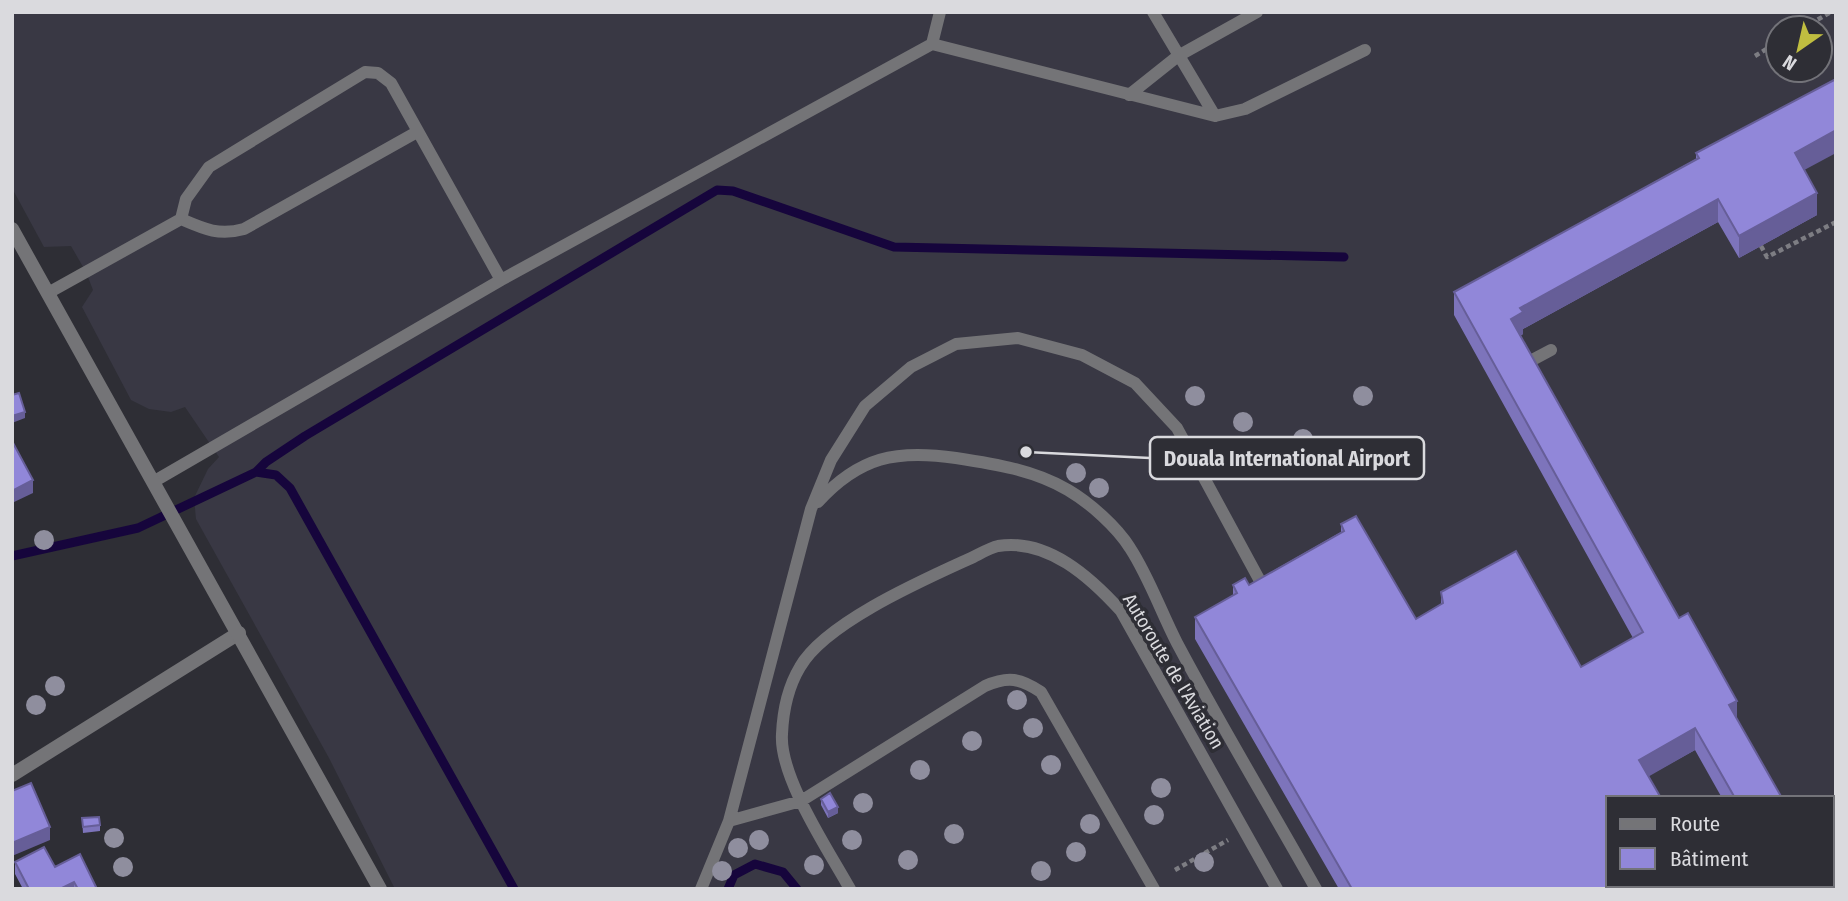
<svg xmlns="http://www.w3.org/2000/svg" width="1848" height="901" font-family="'Fira Sans Condensed',sans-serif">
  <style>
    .built { fill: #393844; fill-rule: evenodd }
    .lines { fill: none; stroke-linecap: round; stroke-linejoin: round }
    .stream { stroke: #16053c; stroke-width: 9 }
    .path { stroke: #7d7d83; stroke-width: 4.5; stroke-dasharray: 5 3.5; stroke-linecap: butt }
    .service { stroke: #747477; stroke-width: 12 }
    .minor { stroke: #747477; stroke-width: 14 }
    .tertiary { stroke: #747477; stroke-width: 14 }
    .tree { fill: #8f8e9e }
    .wall { fill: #7d74bb }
    .shaded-wall { fill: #665e98 }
    .building { fill: #9187d9; stroke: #665e98; stroke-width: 2 }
    .labels { text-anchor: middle; stroke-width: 7; stroke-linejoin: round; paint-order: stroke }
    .street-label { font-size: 19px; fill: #dadade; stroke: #2e2e35 }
    .leader { fill: none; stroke: #dadade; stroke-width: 2.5 }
    .callout-dot { fill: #dadade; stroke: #2e2e35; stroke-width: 2.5 }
    .callout { fill: #2e2e35; stroke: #dadade; stroke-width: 2.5 }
    .callout-label { font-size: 21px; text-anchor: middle; font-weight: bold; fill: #dadade }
  </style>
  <rect width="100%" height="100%" fill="#2e2e35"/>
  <path class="built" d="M 12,12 L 1836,12 L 1836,889 L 395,889 L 329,758 L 196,519 L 194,498 L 208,469 L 219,457 L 185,407 L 171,412 L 149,409 L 131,400 L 82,307 L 93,290 L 86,272 L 71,246 L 44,247 L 12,188 ZM 1778,28 L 1820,28 L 1820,70 L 1778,70 ZM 1608,798 L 1832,798 L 1832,885 L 1608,885 Z"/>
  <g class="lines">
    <path class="stream" d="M 256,472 L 276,475 L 290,488 L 514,889
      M 12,556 L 138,528 L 256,472 L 266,462 L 305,436 L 717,190 L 733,191 L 894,247 L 1344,257
      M 728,889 L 734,875 L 755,864 L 783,872 L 797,889"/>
    <path class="path" d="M 1803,28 L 1831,12
      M 1755,56 L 1778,42
      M 1761,246 L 1767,257 L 1836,222
      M 1175,870 L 1228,840"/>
    <path class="service" d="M 1153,12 L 1215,116
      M 932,44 L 940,12
      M 1129,95 L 1178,56 L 1257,12
      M 181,219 C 204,229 219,236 244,229 L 417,132
      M 48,293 L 181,219 L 186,199 L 209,167 L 365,72 L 378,73 L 391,83 L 501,280
      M 1521,366 L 1551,350
      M 153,482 L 501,280 L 932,44 L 1215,116 L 1245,109 L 1365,50
      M 818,502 C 859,457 896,449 956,458 C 995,464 1034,470 1068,490 C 1090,503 1117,527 1130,548 C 1149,577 1161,612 1177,643 C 1221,726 1270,807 1316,889
      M 729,821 L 801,801 L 985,686 C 1008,676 1020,678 1041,692 L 1154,889
      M 701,889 L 729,821 L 811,509 L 831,460 L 865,406 L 911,367 L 956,344 L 1018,338 L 1082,355 L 1135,383 L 1177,428 L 1266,592
      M 850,889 C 829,851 779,777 782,734 C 783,711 788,687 800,667 C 825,623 923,580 969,559 C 978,555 989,548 998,546 C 1048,538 1091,578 1121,611 L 1277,889"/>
    <path class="minor" d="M 12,775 L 239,633"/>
    <path class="tertiary" d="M 12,229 L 380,889"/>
  </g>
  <g class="tree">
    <circle cx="1195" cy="396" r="10"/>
    <circle cx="1363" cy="396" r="10"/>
    <circle cx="1243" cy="422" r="10"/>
    <circle cx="1303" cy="439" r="10"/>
    <circle cx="1076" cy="473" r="10"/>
    <circle cx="1099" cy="488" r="10"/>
    <circle cx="44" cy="540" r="10"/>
    <circle cx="55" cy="686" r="10"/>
    <circle cx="1017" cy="700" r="10"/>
    <circle cx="36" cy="705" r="10"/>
    <circle cx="1033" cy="728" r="10"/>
    <circle cx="972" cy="741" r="10"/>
    <circle cx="1051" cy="765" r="10"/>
    <circle cx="920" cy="770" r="10"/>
    <circle cx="1161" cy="788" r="10"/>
    <circle cx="863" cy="803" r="10"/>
    <circle cx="1154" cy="815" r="10"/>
    <circle cx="1090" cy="824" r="10"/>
    <circle cx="954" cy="834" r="10"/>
    <circle cx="114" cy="838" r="10"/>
    <circle cx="759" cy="840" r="10"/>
    <circle cx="852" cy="840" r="10"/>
    <circle cx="738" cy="848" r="10"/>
    <circle cx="1076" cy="852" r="10"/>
    <circle cx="908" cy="860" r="10"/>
    <circle cx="1204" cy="862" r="10"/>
    <circle cx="814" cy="865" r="10"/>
    <circle cx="123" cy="867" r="10"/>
    <circle cx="722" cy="871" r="10"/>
    <circle cx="1041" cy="871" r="10"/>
  </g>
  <path class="wall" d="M 1696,153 L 1805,170 L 1817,215 L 1739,258 L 1718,222 L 1523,329 L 1523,334 L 1520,336 L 1679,618 L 1782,798 L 1722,798 L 1695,750 L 1648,776 L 1713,889 L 1339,889 L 1195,639 L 1195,617 L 1233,595 L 1233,585 L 1250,584 L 1341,532 L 1341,524 L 1416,619 L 1441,604 L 1441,592 L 1581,667 L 1633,638 L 1454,315 L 1454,292 L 1696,159 Z
    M 821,799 L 838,813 L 828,818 L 821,805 Z
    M 82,818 L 100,825 L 100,831 L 83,833 Z
    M 15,862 L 55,867 L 96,889 L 23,889 L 15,874 Z
    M 1772,885 L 1831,885 L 1833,889 L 1774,889 Z"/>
  <path class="shaded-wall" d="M 1836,130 L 1836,153 L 1795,175 L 1795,153 Z
    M 1817,193 L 1817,215 L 1739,258 L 1739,236 Z
    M 1718,199 L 1718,222 L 1523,329 L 1523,334 L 1511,341 L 1511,319 L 1520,308 Z
    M 25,412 L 25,418 L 12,423 L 12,416 Z
    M 33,480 L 33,493 L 12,503 L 12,491 Z
    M 1737,701 L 1737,723 L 1729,705 Z
    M 1695,728 L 1695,750 L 1639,782 L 1639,760 Z
    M 838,807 L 838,813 L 828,818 L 828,812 Z
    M 50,827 L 50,840 L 12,856 L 12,843 Z
    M 74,882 L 74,889 L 60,889 Z"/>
  <path class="building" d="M 1836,79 L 1836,130 L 1795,153 L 1817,193 L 1739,236 L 1718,199 L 1520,308 L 1523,312 L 1511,319 L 1679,618 L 1688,613 L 1737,701 L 1729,705 L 1782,798 L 1735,798 L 1695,728 L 1639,760 L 1661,798 L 1608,798 L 1608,885 L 1711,885 L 1713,889 L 1352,889 L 1195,617 L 1237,593 L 1233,585 L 1245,578 L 1249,585 L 1344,531 L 1341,524 L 1356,516 L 1416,619 L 1443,603 L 1441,592 L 1516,551 L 1581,667 L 1643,632 L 1454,292 L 1699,158 L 1696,153 Z
    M 19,393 L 25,412 L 12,416 L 12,395 Z
    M 12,441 L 33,480 L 12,491 Z
    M 31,783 L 50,827 L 12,843 L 12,791 Z
    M 830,793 L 838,807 L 828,812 L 821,799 Z
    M 99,817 L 100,825 L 83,827 L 82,818 Z
    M 44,847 L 55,867 L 80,854 L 96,887 L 93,889 L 78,889 L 74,882 L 60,889 L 29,889 L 15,862 Z
    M 1785,885 L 1831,885 L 1833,889 L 1787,889 Z"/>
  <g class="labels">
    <g class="street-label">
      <text transform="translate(1174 671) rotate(59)" y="7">Autoroute de l'Aviation</text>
    </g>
  </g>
  <path class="leader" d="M1026 452L1150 458"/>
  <circle class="callout-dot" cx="1026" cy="452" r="7"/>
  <rect class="callout" x="1150" y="437" width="274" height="42" rx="7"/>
  <g class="callout-label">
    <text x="1287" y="466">Douala International Airport</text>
  </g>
  <rect width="1848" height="901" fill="none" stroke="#dadade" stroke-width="28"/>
  <rect x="1606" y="796" width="228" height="91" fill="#2e2e35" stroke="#737379" stroke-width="2"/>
  <rect x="1620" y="819" width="35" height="10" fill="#747477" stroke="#737379" stroke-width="2"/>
  <text x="1670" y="831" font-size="21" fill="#dadade">Route</text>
  <rect x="1620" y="848" width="35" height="21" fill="#9187d9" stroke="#737379" stroke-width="2"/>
  <text x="1670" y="866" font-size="21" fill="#dadade">Bâtiment</text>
  <g transform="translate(1799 49) rotate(214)"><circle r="33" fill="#2e2e35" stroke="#737379" stroke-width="2"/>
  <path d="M0-5L12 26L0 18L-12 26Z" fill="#c0be40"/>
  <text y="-10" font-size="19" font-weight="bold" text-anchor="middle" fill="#dadade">N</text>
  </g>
</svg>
